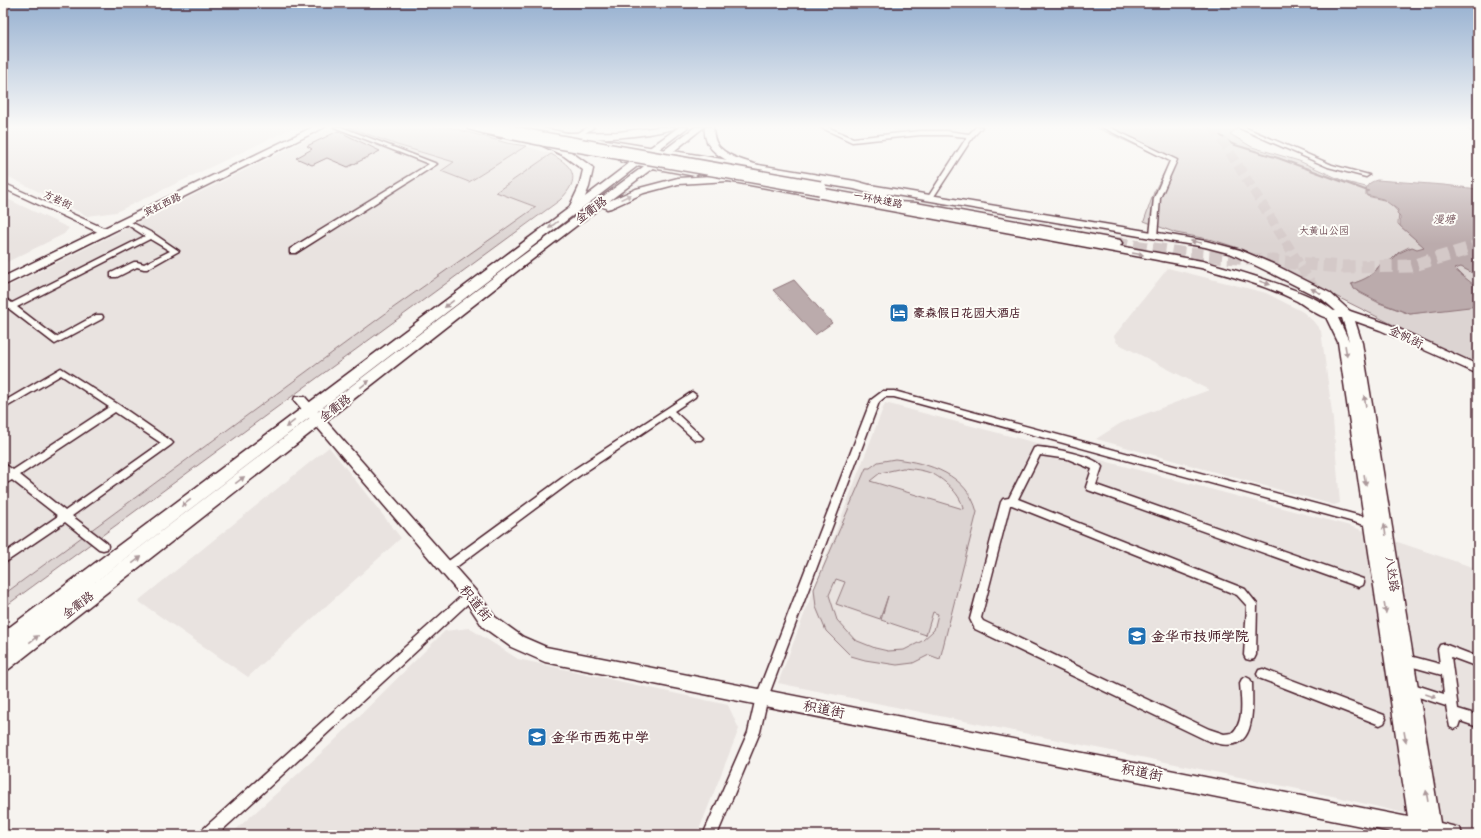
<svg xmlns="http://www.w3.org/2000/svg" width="1481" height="838" font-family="Delius,'LXGW WenKai TC',sans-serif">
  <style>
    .built { fill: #e9e3e0 }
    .green { fill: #dcd4d2; stroke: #937a7e; fill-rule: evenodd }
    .water { fill: #bbabac; stroke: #8e7378 }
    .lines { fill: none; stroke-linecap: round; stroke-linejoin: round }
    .stream { stroke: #8e7378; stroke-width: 2 }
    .building { fill: #cbbfbe; stroke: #4a1f2b }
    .secondary-tunnel-far1 { stroke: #d4c9c8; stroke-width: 10; stroke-dasharray: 10 5; stroke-linecap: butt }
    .secondary-tunnel { stroke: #d4c9c8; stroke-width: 13; stroke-dasharray: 13 6; stroke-linecap: butt }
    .highway-tunnel { stroke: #d4c9c8; stroke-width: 13; stroke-dasharray: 13 6; stroke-linecap: butt }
    .street-casing { stroke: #4a1f2b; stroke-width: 3 }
    .secondary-casing { stroke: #4a1f2b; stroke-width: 3 }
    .primary-casing { stroke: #4a1f2b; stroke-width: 3 }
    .highway-casing { stroke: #4a1f2b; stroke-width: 3 }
    .street { fill: #fdfcf7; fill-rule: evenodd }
    .secondary { fill: #fdfcf7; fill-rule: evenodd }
    .primary { fill: #fdfcf7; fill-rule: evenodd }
    .highway { fill: #fdfcf7; fill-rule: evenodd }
    .highway-bridge-casing { stroke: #4a1f2b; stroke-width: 16; stroke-linecap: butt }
    .highway-bridge { stroke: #fdfcf7; stroke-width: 13 }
    .oneway { fill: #ac999b }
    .labels { text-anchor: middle; stroke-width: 4; stroke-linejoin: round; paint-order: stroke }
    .far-street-label { font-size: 10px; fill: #4a1f2b; stroke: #fdfcf7 }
    .far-park-label { font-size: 10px; fill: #6e4c55; stroke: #fdfcf7 }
    .far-water-label { font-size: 11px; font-style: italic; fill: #725058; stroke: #fdfcf7 }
    .street-label { font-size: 12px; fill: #4a1f2b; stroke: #fdfcf7 }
    .poi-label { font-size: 12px; font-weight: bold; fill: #4a1f2b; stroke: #fdfcf7; text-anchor: start }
    .near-street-label { font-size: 14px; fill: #4a1f2b; stroke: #fdfcf7 }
    .near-poi-label { font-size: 14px; font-weight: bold; fill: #4a1f2b; stroke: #fdfcf7; text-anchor: start }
  </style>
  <rect width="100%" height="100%" fill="#f6f3ef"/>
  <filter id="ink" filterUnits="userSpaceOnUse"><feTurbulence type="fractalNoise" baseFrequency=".025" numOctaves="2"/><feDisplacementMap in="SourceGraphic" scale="8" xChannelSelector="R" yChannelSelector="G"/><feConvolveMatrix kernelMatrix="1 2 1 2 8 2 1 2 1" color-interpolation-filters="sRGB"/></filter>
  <g filter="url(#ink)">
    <path class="built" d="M 3,127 L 295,127 L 116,212 L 87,216 L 3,174 Z
      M 333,127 L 348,127 L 397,145 L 454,162 L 441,171 L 469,182 L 526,146 L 551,154 L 497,192 L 536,207 L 393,308 L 3,595 L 3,289 Z
      M 890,127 L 961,127 L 952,131 L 895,132 Z
      M 3,197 L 69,228 L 64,234 L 3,264 Z
      M 1168,268 L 1266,293 L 1303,312 L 1313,321 L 1321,331 L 1333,420 L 1340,503 L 1334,505 L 1096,439 L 1121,423 L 1209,390 L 1117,343 L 1114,336 Z
      M 885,403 L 1350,526 L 1478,569 L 1478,831 L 1337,797 L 778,683 Z
      M 329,447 L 401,538 L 248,677 L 138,601 Z
      M 469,628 L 518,659 L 728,705 L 739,729 L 697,835 L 230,835 L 330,745 L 445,631 Z"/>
    <path class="green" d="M 348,127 L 449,127 L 507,143 L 526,146 L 469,182 L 441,171 L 454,162 L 397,145 Z
      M 1095,127 L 1236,127 L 1238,128 L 1230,134 L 1252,147 L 1299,161 L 1346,182 L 1366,187 L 1367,196 L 1388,201 L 1399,213 L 1398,224 L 1425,247 L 1418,250 L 1409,247 L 1399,252 L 1391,260 L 1383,262 L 1367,279 L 1351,284 L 1358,292 L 1379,303 L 1410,314 L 1478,304 L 1478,367 L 1241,249 L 1213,240 L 1176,233 L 1144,221 L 1154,192 L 1170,161 Z
      M 551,154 C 575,167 581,179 560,200 L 3,608 L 3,595 L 393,308 L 536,207 L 496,192 Z
      M 1460,266 L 1478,276 L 1478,291 L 1454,267 Z
      M 895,459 C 929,463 967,474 977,512 L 940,659 L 929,655 L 913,663 L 897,665 L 865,660 L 851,656 L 826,631 L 816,607 L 814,589 L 866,468 L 870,468 L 878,462 ZM 903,468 C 913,469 924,470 933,474 C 945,480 962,496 963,509 L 870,481 L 880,473 ZM 836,579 L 845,582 L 836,604 L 880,619 L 888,596 L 881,620 L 926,635 L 933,612 L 938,614 L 934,630 L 922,641 L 904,650 L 888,651 L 875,648 L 855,640 L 837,620 L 829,595 Z"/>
    <path class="water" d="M 1377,180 L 1444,185 L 1478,189 L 1478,276 L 1461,267 L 1454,269 L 1478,288 L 1478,306 L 1410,314 L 1381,303 L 1354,289 L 1352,284 C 1365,279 1374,276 1381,263 L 1393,260 L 1397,254 L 1412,247 L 1417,249 L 1424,247 L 1400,226 L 1400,217 L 1397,214 L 1398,210 L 1383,199 L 1366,195 C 1366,186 1367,183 1377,180 Z
      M 794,280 L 832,323 L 815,335 L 773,290 Z"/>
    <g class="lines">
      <path class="stream" d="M 1209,127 L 1232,144 L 1278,158 L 1368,191"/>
    </g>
    <path class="building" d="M 338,131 L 380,151 L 348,167 L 327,158 L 312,165 L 296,158 L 312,149 L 307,146 Z"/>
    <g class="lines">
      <path class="secondary-tunnel-far1" d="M 1214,127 L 1326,307"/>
      <path class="secondary-tunnel" d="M 1326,306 L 1331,315"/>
      <path class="highway-tunnel" d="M 1115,243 L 1180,253 L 1342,267 L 1411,266 L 1478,246"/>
      <defs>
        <path id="street" d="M 334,127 L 341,127 L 437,164 L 296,253 L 290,253 L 290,249 L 429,164 Z
          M 588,127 L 594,127 L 579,137 L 575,137 L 575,135 Z
          M 820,127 L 827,127 L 853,138 L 920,131 L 947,131 L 969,134 L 976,127 L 982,127 L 973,137 L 933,198 L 931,199 L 928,197 L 967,137 L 947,135 L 920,135 L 852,142 Z
          M 1102,127 L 1109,127 L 1177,160 L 1160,198 L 1157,237 L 1151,237 L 1150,235 L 1154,198 L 1170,161 Z
          M 1237,127 L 1244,127 L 1332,165 L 1369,175 L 1366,177 L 1328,167 Z
          M 3,183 L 108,230 L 109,232 L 108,234 L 102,234 L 3,188 Z
          M 127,220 L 154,234 L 179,251 L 147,269 L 144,269 L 137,267 L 117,277 L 111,277 L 111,273 L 134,262 L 137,262 L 144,264 L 170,251 L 150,239 L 17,307 L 56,337 L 96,315 L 102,315 L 103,317 L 102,319 L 55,344 L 3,304 L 3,297 L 12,303 L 145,236 L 125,223 L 125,221 Z
          M 61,368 L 119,405 L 171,441 L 173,443 L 171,445 L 72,516 L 107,543 L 108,546 L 107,549 L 103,550 L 99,549 L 65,522 L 3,564 L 3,554 L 58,516 L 12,480 L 3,485 L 3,476 L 6,474 L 3,472 L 3,463 L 13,470 L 109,407 L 61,375 L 3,409 L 3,402 ZM 115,412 L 161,443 L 65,511 L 20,475 Z
          M 883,391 L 894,391 L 1372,519 L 1376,520 L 1377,523 L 1376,526 L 1372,527 L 894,397 L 885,397 L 879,402 L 768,697 L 760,732 L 717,835 L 703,835 L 748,732 L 756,697 L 871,400 Z
          M 692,392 L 696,395 L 695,397 L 674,411 L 701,436 L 703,438 L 701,440 L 695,440 L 668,416 L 579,476 L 451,571 L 447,573 L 443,571 L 442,568 L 443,565 L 573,470 Z
          M 1037,447 C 1051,448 1095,455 1102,467 L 1096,485 L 1363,579 L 1364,582 L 1363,585 L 1359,587 L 1088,490 L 1086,487 L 1092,469 L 1068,459 L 1040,455 L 1018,499 L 1245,589 L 1257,604 L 1256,655 L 1254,659 L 1250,660 L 1246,659 L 1244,655 L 1247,606 L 1237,595 L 1012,505 L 1010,505 L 981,618 L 983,621 L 1209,729 L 1224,734 L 1232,733 C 1245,722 1241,699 1240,683 L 1242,679 L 1246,677 L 1250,679 L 1252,683 C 1253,720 1255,760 1204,739 L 975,629 L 970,619 L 1001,502 L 1003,499 L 1009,498 L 1034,448 Z
          M 470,590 L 474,592 L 475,595 L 474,598 L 217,835 L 200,835 L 202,830 L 466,592 Z
          M 1444,644 L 1478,657 L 1478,667 L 1451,657 L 1458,709 L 1478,715 L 1478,727 L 1460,721 L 1458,727 L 1454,729 L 1450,727 L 1446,706 L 1406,693 L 1404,689 L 1406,685 L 1410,683 L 1444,694 L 1442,675 L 1406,665 L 1402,664 L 1400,660 L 1402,656 L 1406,655 L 1440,664 L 1438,649 L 1440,645 Z
          M 1263,669 L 1384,715 L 1386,719 L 1384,723 L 1380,725 L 1259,678 L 1257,674 L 1259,670 Z"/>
        <path id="secondary" d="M 679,127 L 688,127 L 654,153 L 648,153 L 648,149 Z
          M 695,127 L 704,127 L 669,155 L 663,155 L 663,151 Z
          M 1465,127 L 1478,127 L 1478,133 Z
          M 1347,310 L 1388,324 L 1478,365 L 1478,374 L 1380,330 L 1355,321 L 1362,343 L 1440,823 L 1460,828 L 1462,835 L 1406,835 L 545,662 L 511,647 L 483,627 L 465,600 L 294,400 L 295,397 L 305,397 L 475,590 L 495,617 L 523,637 L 546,647 L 1408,817 L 1338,342 L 1325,315 L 1331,311 ZM 1338,318 L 1342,318 L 1349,341 Z"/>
        <path id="primary" d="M 313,127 L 325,127 L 3,286 L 3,277 Z
          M 659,127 L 675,127 L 673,129 C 638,138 602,139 565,139 L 560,136 L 565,133 L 618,132 Z
          M 705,127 L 713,127 C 714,130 713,133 714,136 C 717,156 749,162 765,167 L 766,169 L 765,171 C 759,173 753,170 747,168 C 727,161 702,152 705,127 Z
          M 544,140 L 571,152 L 592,167 L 593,169 L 589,187 L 585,197 L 644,152 L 648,151 L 653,154 L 82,592 L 508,266 L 662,153 L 666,154 L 667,156 L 666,158 L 609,201 L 636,189 L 678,178 L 728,175 L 1202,261 C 1228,268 1324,294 1337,315 L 1335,318 C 1324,321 1307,307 1297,301 C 1267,286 1234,277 1201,268 L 728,181 L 678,184 L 644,193 L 611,208 L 607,209 L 602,206 L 516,272 L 9,669 L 3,671 L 3,652 L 9,648 L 3,650 L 3,632 L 569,208 L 579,187 L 583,170 L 564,156 L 541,145 L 539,143 L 541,141 Z
          M 870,185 L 1206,241 L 1240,250 L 1273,264 L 1330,293 L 1353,314 L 1351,317 L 1343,317 L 1322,299 L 1265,270 L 1232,254 L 1205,247 L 866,190 L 865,188 L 866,186 Z"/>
        <path id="highway" d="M 467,127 L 485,127 L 505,132 L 507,134 L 501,138 L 468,129 Z
          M 517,127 L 537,127 L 588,137 L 855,181 L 888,190 L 889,193 L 883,197 L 854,189 L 588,145 L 523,130 Z
          M 625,155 L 695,168 L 701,172 L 695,176 L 621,162 L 619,159 Z
          M 802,185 L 897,202 L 916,203 L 1115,239 L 1120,240 L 1122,243 L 1120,246 L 1115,247 L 916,211 L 897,210 L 797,192 L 796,189 L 797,186 Z"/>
      </defs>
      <use href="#street" class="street-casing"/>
      <use href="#secondary" class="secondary-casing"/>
      <use href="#primary" class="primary-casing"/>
      <use href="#highway" class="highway-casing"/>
      <use href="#street" class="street"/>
      <use href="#secondary" class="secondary"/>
      <use href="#primary" class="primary"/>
      <use href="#highway" class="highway"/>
      <defs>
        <path id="highway-bridge" d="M 485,127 L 543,139 L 820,188"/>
      </defs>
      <use href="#highway-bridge" class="highway-bridge-casing"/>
      <use href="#highway-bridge" class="highway-bridge"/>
    </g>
    <defs><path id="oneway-solid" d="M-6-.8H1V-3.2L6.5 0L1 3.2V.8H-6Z"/></defs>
    <g class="oneway">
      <use href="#oneway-solid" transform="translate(626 197) rotate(-24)"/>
      <use href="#oneway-solid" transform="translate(553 225) rotate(143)"/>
      <use href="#oneway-solid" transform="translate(1196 242) rotate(-170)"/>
      <use href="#oneway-solid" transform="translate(1138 254) rotate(10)"/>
      <use href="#oneway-solid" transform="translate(1265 283) rotate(19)"/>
      <use href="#oneway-solid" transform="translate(1316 291) rotate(-153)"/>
      <use href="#oneway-solid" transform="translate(449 304) rotate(143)"/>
      <use href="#oneway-solid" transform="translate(1346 351) rotate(81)"/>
      <use href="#oneway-solid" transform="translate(365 384) rotate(-38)"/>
      <use href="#oneway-solid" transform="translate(1365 401) rotate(-99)"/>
      <use href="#oneway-solid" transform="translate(290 424) rotate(143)"/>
      <use href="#oneway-solid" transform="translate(240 480) rotate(-37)"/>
      <use href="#oneway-solid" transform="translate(1365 480) rotate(81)"/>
      <use href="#oneway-solid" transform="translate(186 503) rotate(143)"/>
      <use href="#oneway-solid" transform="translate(1385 530) rotate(-99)"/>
      <use href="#oneway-solid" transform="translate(137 560) rotate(-37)"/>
      <use href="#oneway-solid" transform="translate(1385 608) rotate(81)"/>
      <use href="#oneway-solid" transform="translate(34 639) rotate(-38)"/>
      <use href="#oneway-solid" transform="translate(1431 696) rotate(19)"/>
      <use href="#oneway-solid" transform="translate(1405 737) rotate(81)"/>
      <use href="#oneway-solid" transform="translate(1427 796) rotate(-99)"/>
    </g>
  </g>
  <linearGradient id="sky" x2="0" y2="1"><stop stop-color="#96b0d0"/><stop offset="0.52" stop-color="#fbfaf8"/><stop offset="1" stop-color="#fbfaf8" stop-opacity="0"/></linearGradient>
  <rect width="1481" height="244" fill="url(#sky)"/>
  <defs>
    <symbol id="hotel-square" viewBox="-11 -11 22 22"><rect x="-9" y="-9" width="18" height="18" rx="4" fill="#1f6fb2" stroke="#fdfcf7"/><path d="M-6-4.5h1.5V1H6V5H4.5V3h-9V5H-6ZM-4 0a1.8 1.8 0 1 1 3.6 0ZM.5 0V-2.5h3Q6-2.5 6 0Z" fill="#fff"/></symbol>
    <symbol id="school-square" viewBox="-11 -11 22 22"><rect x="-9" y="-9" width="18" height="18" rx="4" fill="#1f6fb2" stroke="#fdfcf7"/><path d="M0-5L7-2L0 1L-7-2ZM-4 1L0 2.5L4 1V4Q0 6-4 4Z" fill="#fff"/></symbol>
  </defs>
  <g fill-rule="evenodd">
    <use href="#hotel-square" x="888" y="302" width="22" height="22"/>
    <use href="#school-square" x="1126" y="625" width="22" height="22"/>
    <use href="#school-square" x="526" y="726" width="22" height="22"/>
  </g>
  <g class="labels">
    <g class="far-street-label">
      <text transform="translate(58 199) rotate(25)" y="4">方岩街</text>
      <text transform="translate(878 199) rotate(11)" y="4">一环快速路</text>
      <text transform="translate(162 204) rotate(-26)" y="4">宾虹西路</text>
    </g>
    <g class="far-park-label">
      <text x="1324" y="234">大黄山公园</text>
    </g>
    <g class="far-water-label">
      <text x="1444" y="223">漫塘</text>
    </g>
    <g class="street-label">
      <text transform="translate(591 210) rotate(-37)" y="4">金衢路</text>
      <text transform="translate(1406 337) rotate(25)" y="4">金帆街</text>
      <text transform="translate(335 408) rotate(-38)" y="4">金衢路</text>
      <text transform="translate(1392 574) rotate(81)" y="4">八达路</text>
      <text transform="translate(78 605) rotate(-38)" y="4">金衢路</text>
    </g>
    <g class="poi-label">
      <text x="913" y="317">豪森假日花园大酒店</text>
    </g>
    <g class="near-street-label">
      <text transform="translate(476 603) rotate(51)" y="5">积道街</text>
      <text transform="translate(824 709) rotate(11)" y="5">积道街</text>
      <text transform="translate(1142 772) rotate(11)" y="5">积道街</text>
    </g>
    <g class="near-poi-label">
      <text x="1151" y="641">金华市技师学院</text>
      <text x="551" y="742">金华市西苑中学</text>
    </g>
  </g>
  <rect width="1481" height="838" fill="none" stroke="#fdfcf7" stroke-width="16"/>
  <rect x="8" y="8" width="1465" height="822" fill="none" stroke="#4a1f2b" stroke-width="1.5" filter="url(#ink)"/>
</svg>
